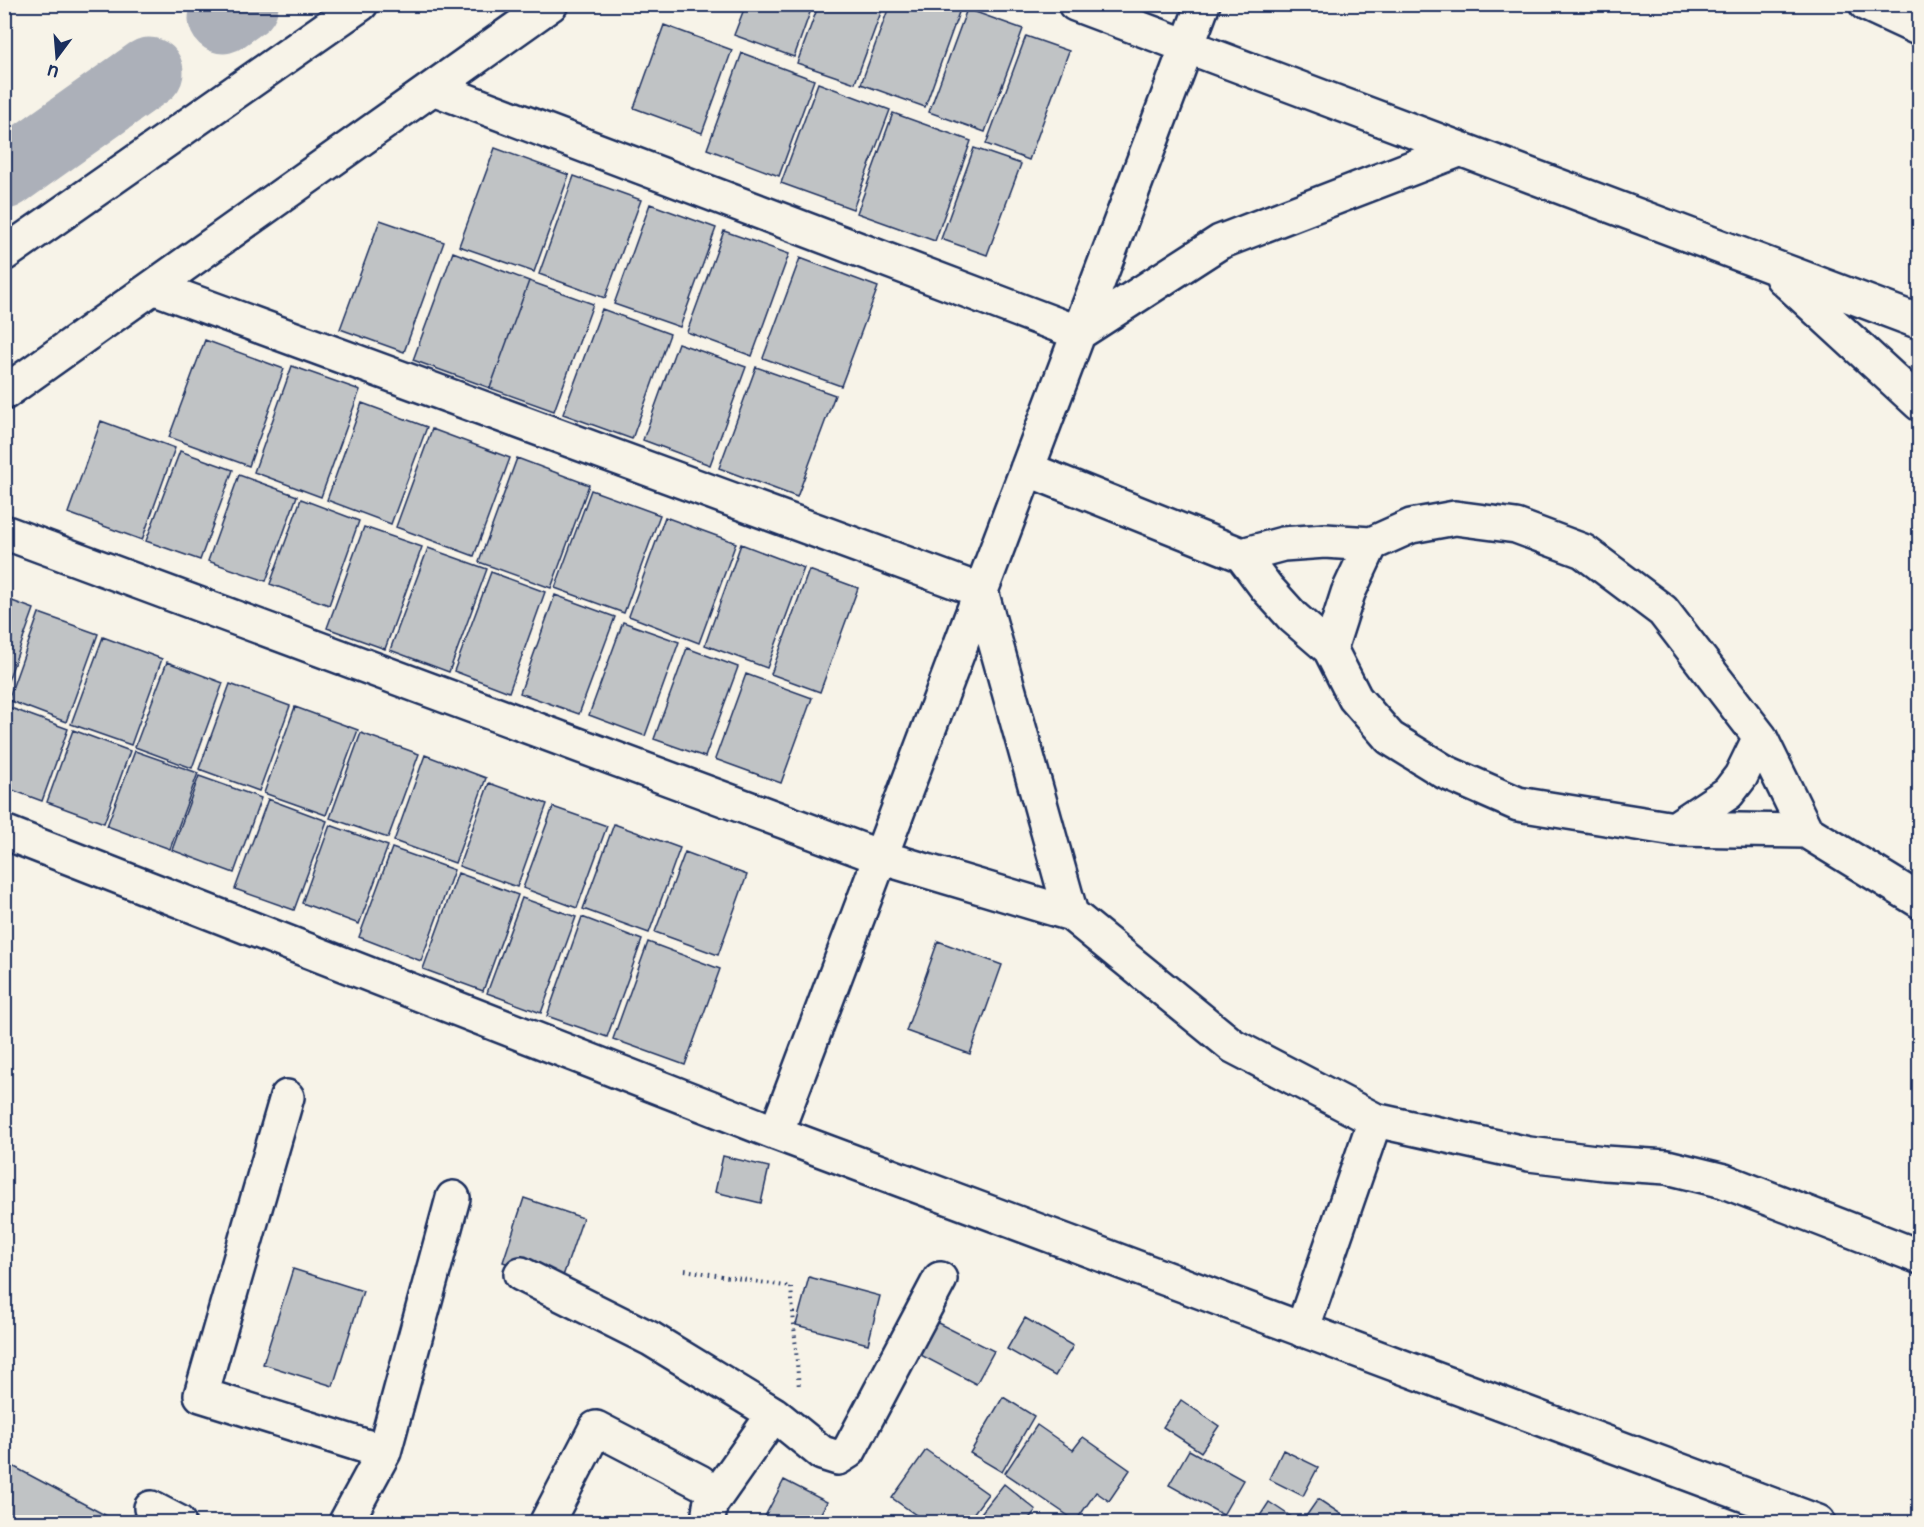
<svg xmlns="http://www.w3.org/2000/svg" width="1924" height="1527" font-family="Mali,sans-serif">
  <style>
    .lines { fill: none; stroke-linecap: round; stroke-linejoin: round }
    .river { stroke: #acb0b9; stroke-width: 69 }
    .building { fill: #c0c3c5; stroke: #1b2f5e; stroke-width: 1.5 }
    .street-casing { stroke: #1b2f5e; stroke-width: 38 }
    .secondary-casing { stroke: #1b2f5e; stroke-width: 38 }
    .path { stroke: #1b2f5e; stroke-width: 4; stroke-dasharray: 1.5 4.5; stroke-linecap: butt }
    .street { stroke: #f7f3e8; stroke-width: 33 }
    .secondary { stroke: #f7f3e8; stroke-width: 33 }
  </style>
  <rect width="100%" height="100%" fill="#f7f3e8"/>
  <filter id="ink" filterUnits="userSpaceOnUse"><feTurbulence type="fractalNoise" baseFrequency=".0167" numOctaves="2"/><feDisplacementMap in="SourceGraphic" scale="12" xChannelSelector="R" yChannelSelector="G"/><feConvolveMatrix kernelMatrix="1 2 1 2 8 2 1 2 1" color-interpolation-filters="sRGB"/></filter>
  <g filter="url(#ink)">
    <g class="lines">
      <path class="river" d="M 223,19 L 244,4
        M 4,175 L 149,72"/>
    </g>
    <path class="building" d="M 746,4 L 813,4 L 794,57 L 734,35 Z
      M 819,4 L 884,4 L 855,83 L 797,63 Z
      M 890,4 L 962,4 L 925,107 L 861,84 Z
      M 967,9 L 1023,29 L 985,132 L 929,112 Z
      M 664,25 L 732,50 L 702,133 L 634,108 Z
      M 1026,36 L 1069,51 L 1029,160 L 986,144 Z
      M 742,53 L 814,80 L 779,176 L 707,149 Z
      M 818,83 L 890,110 L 853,209 L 781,183 Z
      M 893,113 L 971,141 L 935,241 L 857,213 Z
      M 495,148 L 569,175 L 534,272 L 459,246 Z
      M 974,148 L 1021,164 L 987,255 L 941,239 Z
      M 574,176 L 641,200 L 605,298 L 539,274 Z
      M 650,204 L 716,228 L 680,327 L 614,304 Z
      M 380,220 L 444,242 L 404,352 L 340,329 Z
      M 724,231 L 789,254 L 752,356 L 687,332 Z
      M 453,252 L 529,281 L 490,388 L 413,360 Z
      M 800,258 L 878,287 L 841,386 L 763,358 Z
      M 529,281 L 593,304 L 554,411 L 490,388 Z
      M 602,309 L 670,334 L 632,439 L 563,414 Z
      M 205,340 L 284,369 L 249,466 L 169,437 Z
      M 678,343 L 746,367 L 710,465 L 643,440 Z
      M 292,366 L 360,390 L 321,497 L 254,472 Z
      M 756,367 L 835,395 L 797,497 L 719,468 Z
      M 362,403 L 427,427 L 391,524 L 327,500 Z
      M 101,421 L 175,448 L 142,540 L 68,513 Z
      M 432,429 L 510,458 L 474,556 L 396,527 Z
      M 180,451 L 233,470 L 200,560 L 146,541 Z
      M 517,458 L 589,485 L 551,588 L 479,562 Z
      M 239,475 L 297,496 L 266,581 L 208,561 Z
      M 591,490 L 660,515 L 624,613 L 555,588 Z
      M 301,499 L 359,521 L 329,605 L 270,584 Z
      M 665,517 L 736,543 L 699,643 L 629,616 Z
      M 364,527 L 422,547 L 385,649 L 327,628 Z
      M 741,544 L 804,568 L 767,668 L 705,645 Z
      M 428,548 L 487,569 L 449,672 L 390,650 Z
      M 809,570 L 858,588 L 820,692 L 771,674 Z
      M 491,572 L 545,592 L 509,692 L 454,671 Z
      M 555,595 L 615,617 L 579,714 L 520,693 Z
      M 4,598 L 34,609 L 6,686 L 4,685 Z
      M 39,613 L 98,634 L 66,722 L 8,700 Z
      M 623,622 L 679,642 L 645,736 L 589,715 Z
      M 103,637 L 162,659 L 131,745 L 71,724 Z
      M 687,648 L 738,667 L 705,757 L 654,739 Z
      M 167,662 L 223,683 L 192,768 L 135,747 Z
      M 746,674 L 812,698 L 781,783 L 715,759 Z
      M 230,684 L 290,706 L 259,791 L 199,769 Z
      M 8,707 L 68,729 L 42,801 L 4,787 L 4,716 Z
      M 295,707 L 358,730 L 326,815 L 264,793 Z
      M 73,730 L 130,751 L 104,823 L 47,802 Z
      M 361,733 L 419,754 L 388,838 L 330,818 Z
      M 135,751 L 198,773 L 170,849 L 107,826 Z
      M 425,755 L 486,778 L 455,863 L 394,841 Z
      M 199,776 L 261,798 L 234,873 L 172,850 Z
      M 489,783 L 547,804 L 517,887 L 459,866 Z
      M 268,799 L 327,821 L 294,910 L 235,889 Z
      M 553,807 L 607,826 L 577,908 L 523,888 Z
      M 614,824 L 680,848 L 649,933 L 583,909 Z
      M 330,825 L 388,846 L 359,924 L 302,903 Z
      M 392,848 L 454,870 L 421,961 L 359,937 Z
      M 685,852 L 747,875 L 718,955 L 655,932 Z
      M 458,873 L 518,895 L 483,991 L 423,969 Z
      M 522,898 L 576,917 L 541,1013 L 487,993 Z
      M 582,917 L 642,940 L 607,1037 L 547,1016 Z
      M 938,941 L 1002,965 L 970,1054 L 906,1031 Z
      M 648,942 L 720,969 L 685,1065 L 613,1039 Z
      M 723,1156 L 769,1167 L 761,1203 L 715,1192 Z
      M 524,1198 L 583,1218 L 561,1282 L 503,1262 Z
      M 293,1269 L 363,1291 L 333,1386 L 263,1364 Z
      M 809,1277 L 880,1296 L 868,1344 L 796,1325 Z
      M 1025,1318 L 1073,1346 L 1055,1376 L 1007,1349 Z
      M 932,1320 L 994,1351 L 976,1384 L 915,1352 Z
      M 1003,1397 L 1034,1416 L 1002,1472 L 970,1453 Z
      M 1181,1400 L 1219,1426 L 1201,1452 L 1163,1427 Z
      M 1037,1425 L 1073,1450 L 1083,1437 L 1130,1470 L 1109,1501 L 1096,1492 L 1076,1521 L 1005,1473 Z
      M 926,1450 L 988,1494 L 967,1522 L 926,1522 L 892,1498 Z
      M 1189,1450 L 1243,1480 L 1223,1515 L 1169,1485 Z
      M 1283,1450 L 1318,1467 L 1303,1496 L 1269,1479 Z
      M 5,1462 L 118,1522 L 4,1522 Z
      M 784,1480 L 827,1502 L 816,1522 L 762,1522 Z
      M 1004,1484 L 1036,1510 L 1026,1522 L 974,1522 Z
      M 1318,1499 L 1353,1522 L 1302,1522 Z
      M 1269,1502 L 1299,1522 L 1256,1522 Z"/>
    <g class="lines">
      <defs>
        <path id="street" d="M 1075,4 L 1920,322
          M 1866,4 L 1920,29
          M 433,88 L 1079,333 L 1220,242 L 1461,149
          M 1782,277 L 1920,404
          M 153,287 L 981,591 L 1071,914 L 1233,1046 L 1375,1120 L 1529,1154 L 1604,1163 L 1667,1167 L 1724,1181 L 1920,1257
          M 4,393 L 551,4
          M 1027,469 L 1242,555
          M 4,532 L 880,857 L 1071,914
          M 1330,649 L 1348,593 L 1371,544
          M 1674,829 L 1728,793 L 1741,776 L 1760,737
          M 1806,831 L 1760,737 L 1663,611 L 1583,551 L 1516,526 L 1455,518 L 1411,526 L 1371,544 L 1325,541 L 1283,544 L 1242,555 L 1266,587 L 1293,617 L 1330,649 L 1355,698 L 1390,738 L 1445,772 L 1518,804 L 1674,829 L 1806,831 L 1920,901
          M 4,832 L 776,1133 L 1818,1522
          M 287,1097 L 201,1395 L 384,1452
          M 776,1133 L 1203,4
          M 521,1274 L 651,1339 L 774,1414
          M 1302,1330 L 1375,1120
          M 151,1508 L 178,1522
          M 346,1522 L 384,1452 L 453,1198
          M 547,1522 L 596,1428 L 700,1482
          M 708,1522 L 710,1505 L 774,1414 L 822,1453 L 838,1458 L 849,1451 L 940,1279"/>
        <path id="secondary" d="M 4,254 L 361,4"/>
      </defs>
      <use href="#street" class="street-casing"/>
      <use href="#secondary" class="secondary-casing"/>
      <path class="path" d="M 685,1270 L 791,1287 L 799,1388"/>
      <use href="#street" class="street"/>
      <use href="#secondary" class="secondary"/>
    </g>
  </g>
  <rect width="1924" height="1527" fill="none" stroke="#f7f3e8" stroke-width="24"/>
  <rect x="12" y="12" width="1900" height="1503" fill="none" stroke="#1b2f5e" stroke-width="2" filter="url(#ink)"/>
  <g transform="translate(57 57) rotate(196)" stroke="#f7f3e8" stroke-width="4.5" paint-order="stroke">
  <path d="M0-4.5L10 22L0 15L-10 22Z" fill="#1b2f5e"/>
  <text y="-9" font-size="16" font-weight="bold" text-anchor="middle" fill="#1b2f5e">U</text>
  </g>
</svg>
